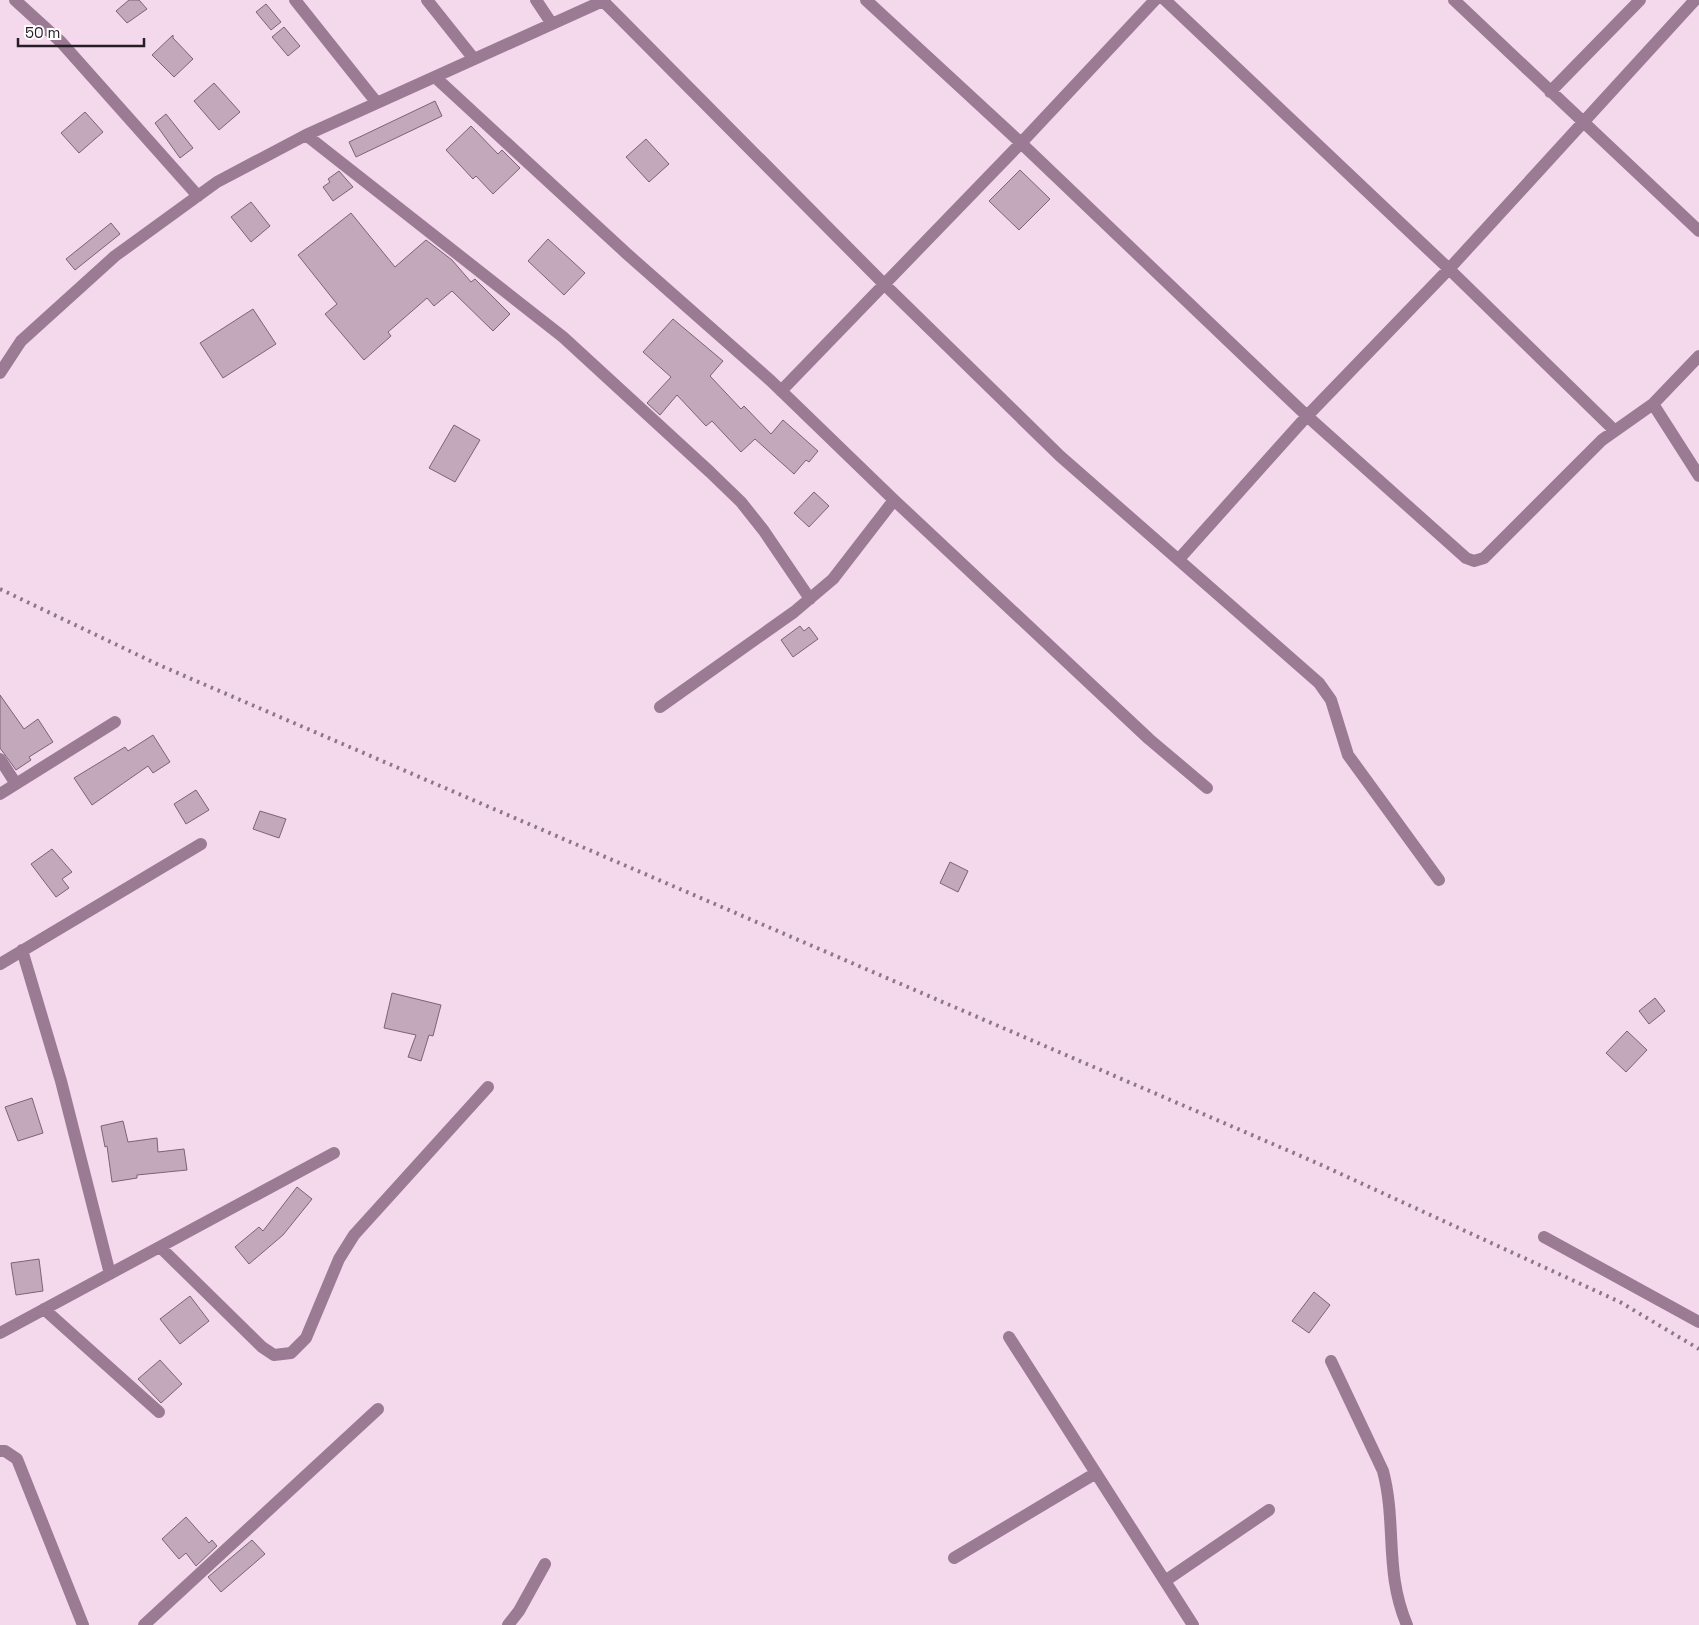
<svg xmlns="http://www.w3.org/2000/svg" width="1699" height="1625" font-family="'Space Grotesk',sans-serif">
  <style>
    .building { fill: #c3a8bc; stroke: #7b6375 }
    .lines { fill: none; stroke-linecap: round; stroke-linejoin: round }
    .minor { stroke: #9b7b93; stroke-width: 12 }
    .rail { stroke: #8a7885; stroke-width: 4; stroke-dasharray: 2.5 5; stroke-linecap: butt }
  </style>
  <rect width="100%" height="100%" fill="#f4d8ec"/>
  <path class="building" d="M 129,0 L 139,0 L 147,9 L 127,23 L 116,11 Z
    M 266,4 L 281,22 L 271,30 L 256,12 Z
    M 284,27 L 300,46 L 288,56 L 272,37 Z
    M 173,35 L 173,38 L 193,59 L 174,77 L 152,55 Z
    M 214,83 L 240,112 L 219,130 L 194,101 Z
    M 435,101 L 442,116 L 356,157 L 349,142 Z
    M 85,112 L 103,132 L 79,153 L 61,133 Z
    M 166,114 L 193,148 L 180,158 L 155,123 Z
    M 471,126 L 498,154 L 502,150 L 520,168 L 493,194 L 476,176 L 473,179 L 446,150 Z
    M 646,139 L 669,164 L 649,182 L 626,157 Z
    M 1020,170 L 1050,199 L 1019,230 L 989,201 Z
    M 339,171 L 353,187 L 333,201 L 323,187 L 330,182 L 328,179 Z
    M 251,202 L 270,226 L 251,242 L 231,217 Z
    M 351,213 L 395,267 L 426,240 L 452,260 L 471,282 L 475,279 L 510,314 L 493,331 L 452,291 L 434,306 L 427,298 L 388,332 L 391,336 L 364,360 L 325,314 L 337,304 L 298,255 Z
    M 111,223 L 120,234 L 75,270 L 66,259 Z
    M 548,239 L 585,273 L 564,295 L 528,261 Z
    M 253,309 L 276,344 L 223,378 L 200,343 Z
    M 673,319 L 723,361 L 710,376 L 741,409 L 744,406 L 771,434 L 783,420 L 818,451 L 809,462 L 806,460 L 794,474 L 755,439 L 741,452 L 712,421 L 706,426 L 677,395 L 660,415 L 647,403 L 671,377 L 643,352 Z
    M 454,425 L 480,440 L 455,482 L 429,468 Z
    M 814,492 L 829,506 L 809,527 L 794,513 Z
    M 800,626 L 804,631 L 809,627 L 818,639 L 793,657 L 781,640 Z
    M 0,695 L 24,729 L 38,719 L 53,742 L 29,757 L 31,760 L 16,770 L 0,748 Z
    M 153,735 L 170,762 L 153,773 L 148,766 L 92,805 L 74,778 L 125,747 L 128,751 Z
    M 196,790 L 209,810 L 186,824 L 174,804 Z
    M 260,811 L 286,819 L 279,838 L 253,829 Z
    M 52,849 L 72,872 L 62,879 L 69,888 L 56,897 L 31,864 Z
    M 950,862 L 968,871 L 958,892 L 940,883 Z
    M 392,993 L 441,1005 L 433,1036 L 429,1035 L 421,1061 L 408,1057 L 416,1035 L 384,1028 Z
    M 1655,998 L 1665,1011 L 1649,1024 L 1639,1011 Z
    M 1627,1031 L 1647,1050 L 1626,1072 L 1606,1053 Z
    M 32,1098 L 43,1133 L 18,1141 L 5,1107 Z
    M 123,1121 L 128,1142 L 157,1138 L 158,1152 L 184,1149 L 187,1170 L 137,1175 L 137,1178 L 112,1182 L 107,1146 L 105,1147 L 101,1126 Z
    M 297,1187 L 312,1199 L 283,1235 L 249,1264 L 235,1247 L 259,1227 L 263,1231 Z
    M 39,1259 L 43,1291 L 16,1295 L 11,1263 Z
    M 1314,1292 L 1330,1305 L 1309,1333 L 1292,1321 Z
    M 190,1296 L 209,1321 L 180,1344 L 160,1319 Z
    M 160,1360 L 182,1384 L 161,1403 L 138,1379 Z
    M 186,1517 L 209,1543 L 212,1540 L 217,1546 L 196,1566 L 186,1553 L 179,1559 L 162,1539 Z
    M 252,1540 L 265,1554 L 221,1592 L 208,1577 Z"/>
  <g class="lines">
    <path class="minor" d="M 15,0 L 61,42 L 198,196
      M 295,0 L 377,103
      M 427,0 L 474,59
      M 536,0 L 552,24
      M 866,0 L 1021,143 L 1307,416 L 1466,558 L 1474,561 L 1484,558 L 1602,440 L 1653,404 L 1699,356
      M 1165,0 L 1449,269 L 1614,430
      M 1454,0 L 1699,231
      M 603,1 L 884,284 L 1060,456 L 1319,683 L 1331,700 L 1348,755 L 1439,880
      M 435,77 L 626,253 L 771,381 L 894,500 L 1149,739 L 1207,788
      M 1550,92 L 1640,0
      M 306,135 L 563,337 L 710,472 L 741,502 L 764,531 L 810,599
      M 0,373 L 21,341 L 115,256 L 217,182 L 306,135 L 605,0
      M 781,391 L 1021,143 L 1155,0
      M 1653,404 L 1699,476
      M 1179,559 L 1307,416 L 1449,269 L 1695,0
      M 660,707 L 794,612 L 833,579 L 894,500
      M 0,759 L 16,784
      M 0,794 L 115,722
      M 22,950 L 61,1081 L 110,1274
      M 0,964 L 201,844
      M 1544,1237 L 1699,1322
      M 160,1247 L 262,1347 L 274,1355 L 291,1353 L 306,1338 L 339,1259 L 354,1235 L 488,1087
      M 44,1309 L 159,1412
      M 0,1333 L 334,1153
      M 1009,1337 L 1193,1625
      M 1331,1361 L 1383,1471 C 1397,1524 1384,1571 1407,1625
      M 0,1451 L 5,1451 L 17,1459 L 83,1625
      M 954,1558 L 1096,1473
      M 1165,1581 L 1269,1510
      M 144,1625 L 378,1409
      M 508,1625 L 519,1611 L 545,1564"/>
    <path class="rail" d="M 0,589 L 159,665 L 1317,1163 L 1620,1302 L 1699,1349"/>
  </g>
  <path d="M18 38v8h126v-8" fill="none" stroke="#271d25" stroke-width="2.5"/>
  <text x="25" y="38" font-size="15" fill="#271d25" stroke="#ffffff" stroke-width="4" paint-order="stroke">50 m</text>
</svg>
